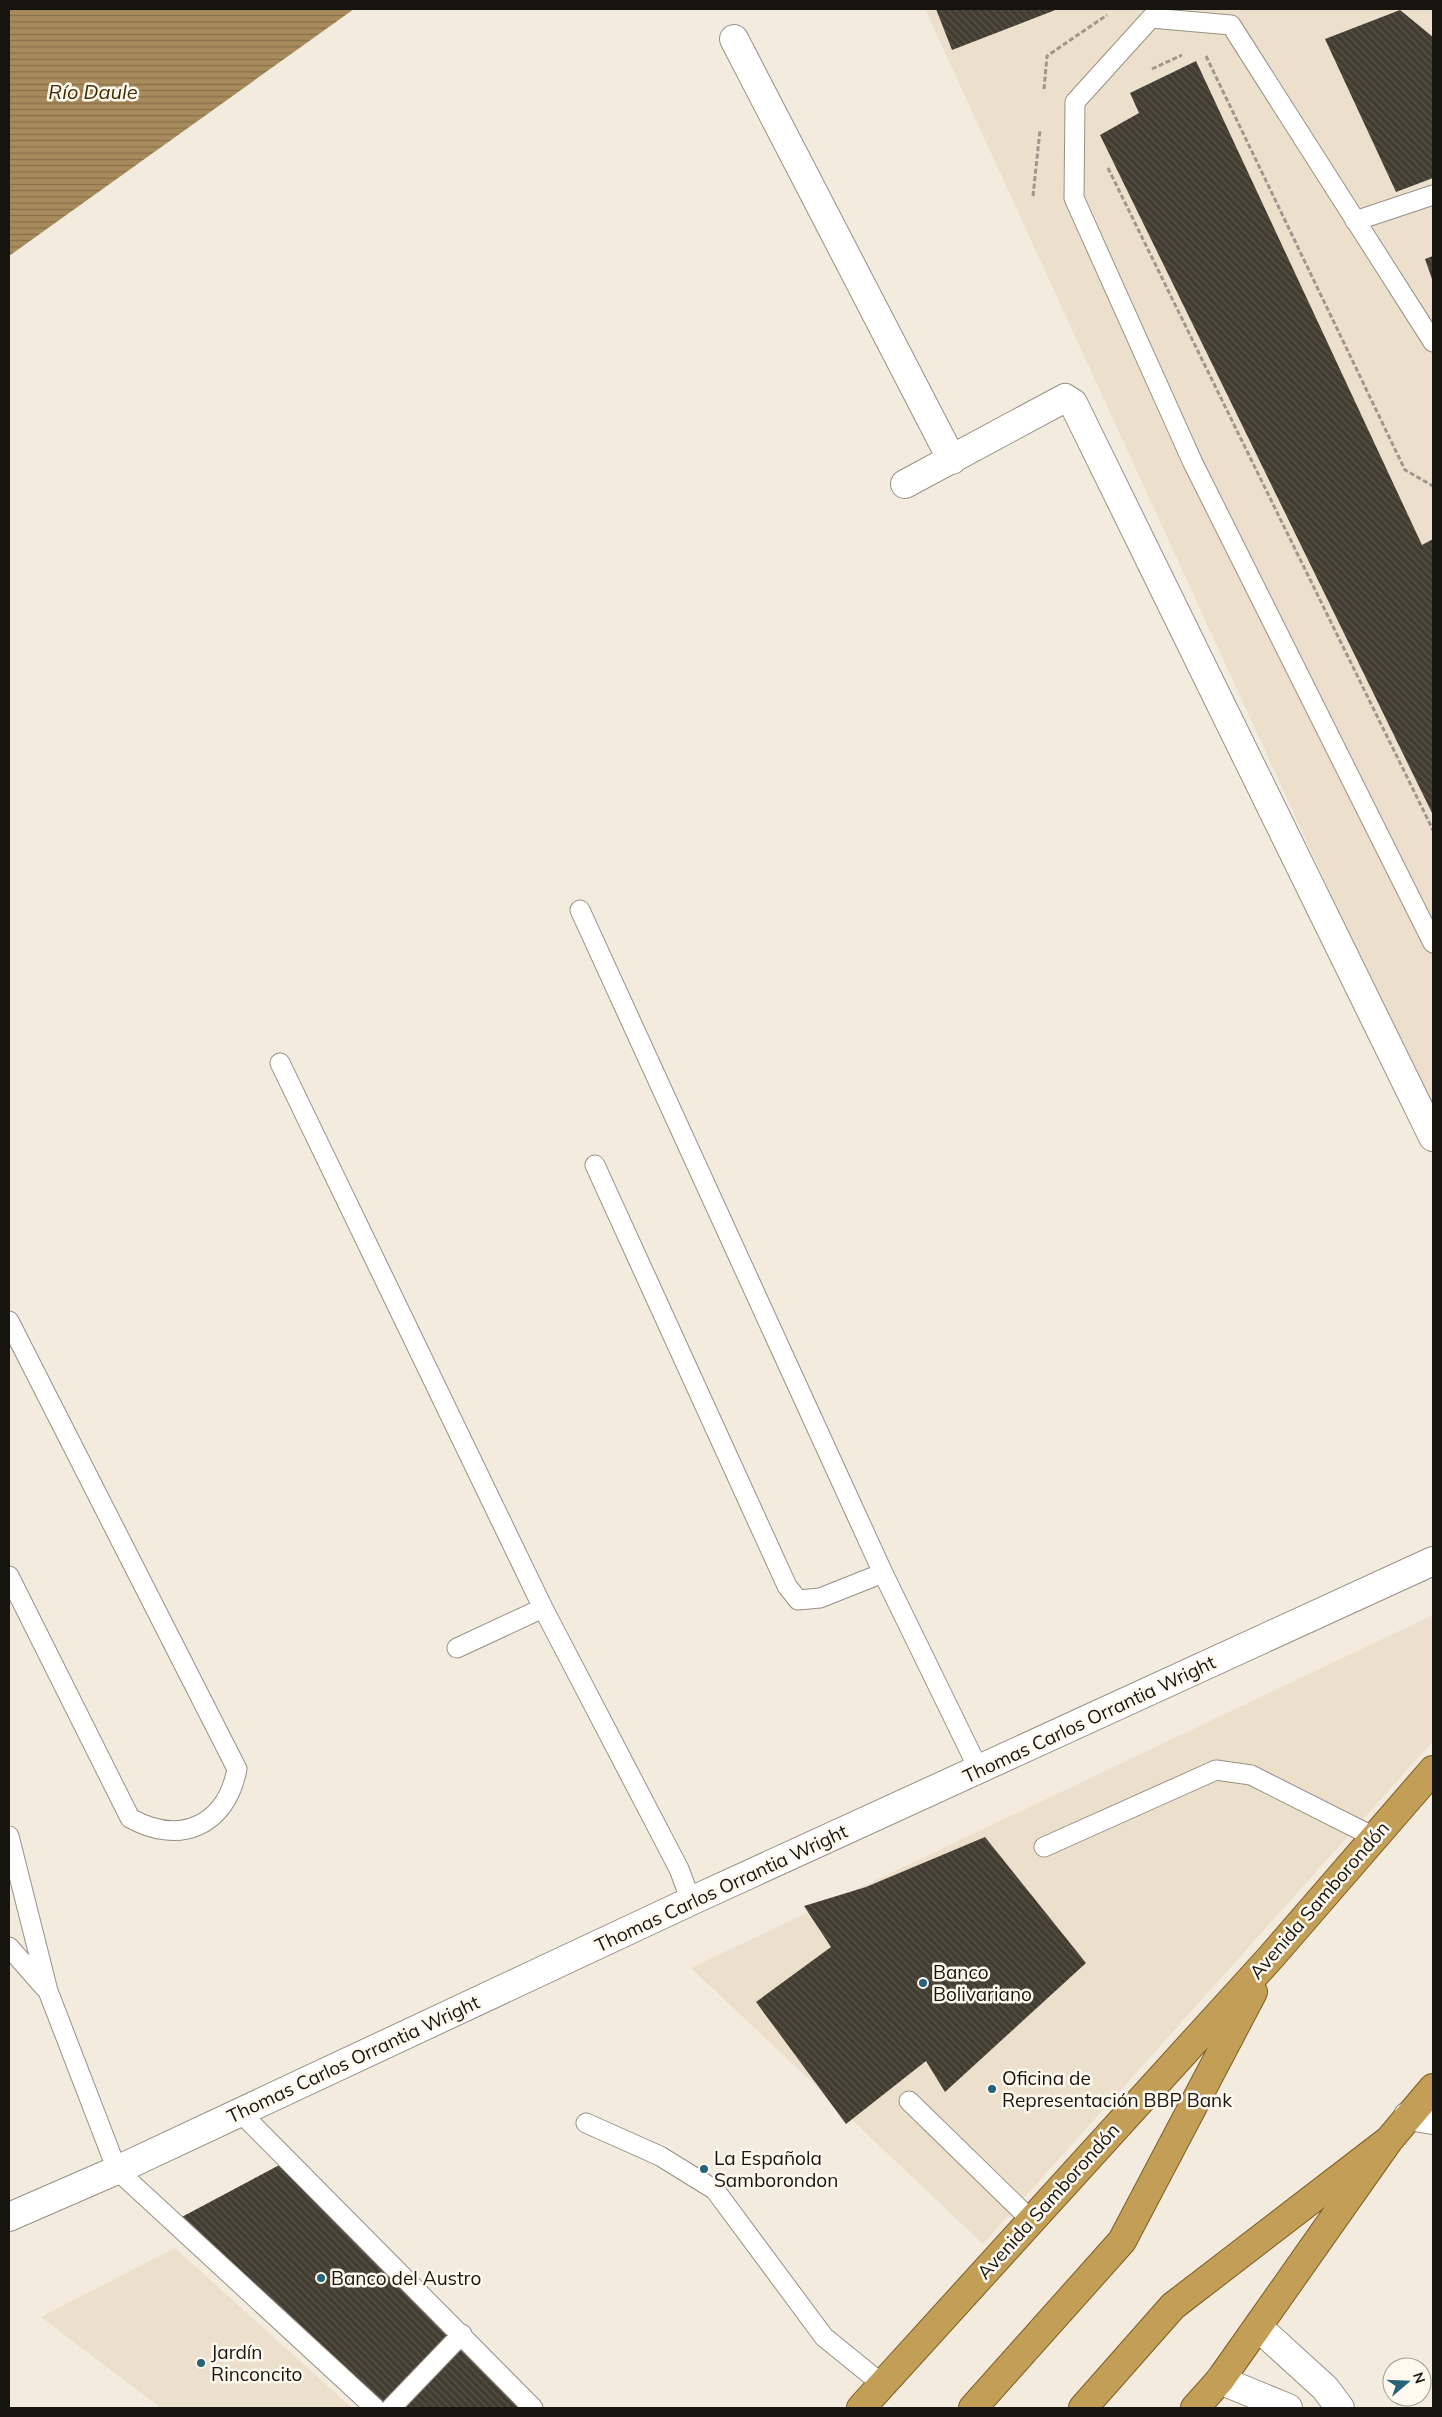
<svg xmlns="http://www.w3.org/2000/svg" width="1442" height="2417" font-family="Mulish,sans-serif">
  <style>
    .built { fill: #ece0cc }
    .water { fill: url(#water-rules) }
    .building { fill: url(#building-back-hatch) }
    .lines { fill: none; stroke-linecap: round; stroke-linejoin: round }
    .service-casing { stroke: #989084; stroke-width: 21 }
    .minor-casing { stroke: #989084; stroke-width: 30 }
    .trunk-casing { stroke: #7d5d22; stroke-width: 30 }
    .path { stroke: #9d978d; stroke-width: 3; stroke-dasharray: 5 2.5; stroke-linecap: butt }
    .service { stroke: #fff; stroke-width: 19 }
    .minor { stroke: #fff; stroke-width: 28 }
    .trunk { stroke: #c39e56; stroke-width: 28 }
    .poi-dot { fill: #27617a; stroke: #fff8ee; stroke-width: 2 }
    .labels { text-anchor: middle; stroke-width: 5; stroke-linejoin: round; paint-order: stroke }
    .street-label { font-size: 19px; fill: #16140f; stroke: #fff8ee }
    .poi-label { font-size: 19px; fill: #16140f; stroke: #fff8ee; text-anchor: start }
    .water-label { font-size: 20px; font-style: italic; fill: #3f2a01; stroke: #fff8ee }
  </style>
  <defs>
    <pattern id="water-rules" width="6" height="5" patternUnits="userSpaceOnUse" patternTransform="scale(1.25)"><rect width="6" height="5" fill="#a88b5c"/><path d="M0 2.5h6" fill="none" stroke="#88704a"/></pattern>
    <pattern id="building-back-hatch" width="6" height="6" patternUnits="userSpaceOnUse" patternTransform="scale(1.25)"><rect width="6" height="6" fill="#423c31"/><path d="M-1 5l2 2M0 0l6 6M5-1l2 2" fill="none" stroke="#5a554c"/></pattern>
  </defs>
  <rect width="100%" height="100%" fill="#f3ebde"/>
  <path class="built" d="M 925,9 L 1433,9 L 1433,1117 Z
    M 1433,1615 L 1433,1741 L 983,2244 L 691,1968 Z
    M 175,2248 L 352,2408 L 161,2408 L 41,2317 Z"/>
  <path class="water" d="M 9,9 L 354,9 L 9,256 Z"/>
  <path class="building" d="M 936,9 L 1058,9 L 952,50 Z
    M 1400,10 L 1433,37 L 1433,178 L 1396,192 L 1325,39 Z
    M 1196,61 L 1422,545 L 1433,539 L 1433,815 L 1100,135 L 1139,113 L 1130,93 Z
    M 1433,256 L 1433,282 L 1425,259 Z
    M 985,1837 L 1086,1963 L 945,2092 L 926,2061 L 846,2124 L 756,2002 L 831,1947 L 804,1906 L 866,1887 Z
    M 285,2162 L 525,2408 L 383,2408 L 178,2219 Z"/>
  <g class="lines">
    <defs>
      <path id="service" d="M 1355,221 L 1433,195
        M 1433,342 L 1231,25 L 1151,18 L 1075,102 L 1074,198 L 1193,463 L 1433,943
        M 580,910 L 883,1573 L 979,1770
        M 280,1063 L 543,1608 L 679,1869 L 691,1901
        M 595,1165 L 787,1586 L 798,1600 L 820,1598 L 883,1573
        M 9,1321 L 237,1769 C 226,1826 180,1846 130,1818 L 9,1576
        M 457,1648 L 543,1608
        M 9,1836 L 48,1991 L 117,2170 L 375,2408
        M 1044,1847 L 1216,1770 L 1251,1775 L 1374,1837
        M 9,1947 L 45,1988
        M 909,2101 L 1031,2220
        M 240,2112 L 533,2408
        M 586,2123 L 660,2156 L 715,2190 L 824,2337 L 882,2384
        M 391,2408 L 462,2334"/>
      <path id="minor" d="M 734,39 L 952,460
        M 905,484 L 1065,398 L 1073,403 L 1433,1137
        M 1408,2116 L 1433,2120
        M 9,2217 L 117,2170 L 691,1901 L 1433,1561
        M 1258,2327 L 1325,2388 L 1340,2408
        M 1220,2380 L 1288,2408"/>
      <path id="trunk" d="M 861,2408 L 1271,1957 L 1433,1770
        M 973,2408 L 1122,2241 L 1253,1992
        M 1083,2408 L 1173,2306 L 1389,2140
        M 1195,2408 L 1220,2380 L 1389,2140 L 1433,2088"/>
    </defs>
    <use href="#service" class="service-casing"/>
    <use href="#minor" class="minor-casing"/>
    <use href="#trunk" class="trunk-casing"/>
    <path class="path" d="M 1206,56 L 1405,470 L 1433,486
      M 1152,69 L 1182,55
      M 1044,89 L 1047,56 L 1107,15
      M 1108,168 L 1433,830
      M 1033,196 L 1040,130"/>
    <use href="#service" class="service"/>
    <use href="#minor" class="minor"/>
    <use href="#trunk" class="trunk"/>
  </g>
  <g class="poi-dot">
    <circle cx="923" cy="1983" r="5"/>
    <circle cx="992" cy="2089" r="5"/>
    <circle cx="704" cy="2169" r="5"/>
    <circle cx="321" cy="2278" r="5"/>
    <circle cx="201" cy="2363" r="5"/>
  </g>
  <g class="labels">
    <g class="street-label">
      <text transform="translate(1089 1719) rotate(-25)" y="7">Thomas Carlos Orrantia Wright</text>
      <text transform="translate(721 1888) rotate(-25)" y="7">Thomas Carlos Orrantia Wright</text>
      <text transform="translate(1319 1900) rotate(-49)" y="7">Avenida Samborondón</text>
      <text transform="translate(353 2059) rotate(-25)" y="7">Thomas Carlos Orrantia Wright</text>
      <text transform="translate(1048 2201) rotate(-48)" y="7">Avenida Samborondón</text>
    </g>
    <g class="poi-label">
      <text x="933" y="1979">Banco<tspan x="933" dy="22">Bolivariano</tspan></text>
      <text x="1002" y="2085">Oficina de<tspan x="1002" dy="22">Representación BBP Bank</tspan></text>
      <text x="714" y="2165">La Española<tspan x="714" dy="22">Samborondon</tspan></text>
      <text x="331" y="2285">Banco del Austro</text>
      <text x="211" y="2359">Jardín<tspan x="211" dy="22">Rinconcito</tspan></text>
    </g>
    <g class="water-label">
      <text x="93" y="99">Río Daule</text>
    </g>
  </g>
  <rect width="1442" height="2417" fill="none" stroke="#16140f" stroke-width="20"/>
  <g transform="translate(1407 2382) rotate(71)"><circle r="24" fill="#fff8ee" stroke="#a29d95"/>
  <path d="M0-4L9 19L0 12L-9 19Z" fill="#27617a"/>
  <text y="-8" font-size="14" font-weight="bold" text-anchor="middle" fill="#16140f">N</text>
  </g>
</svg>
